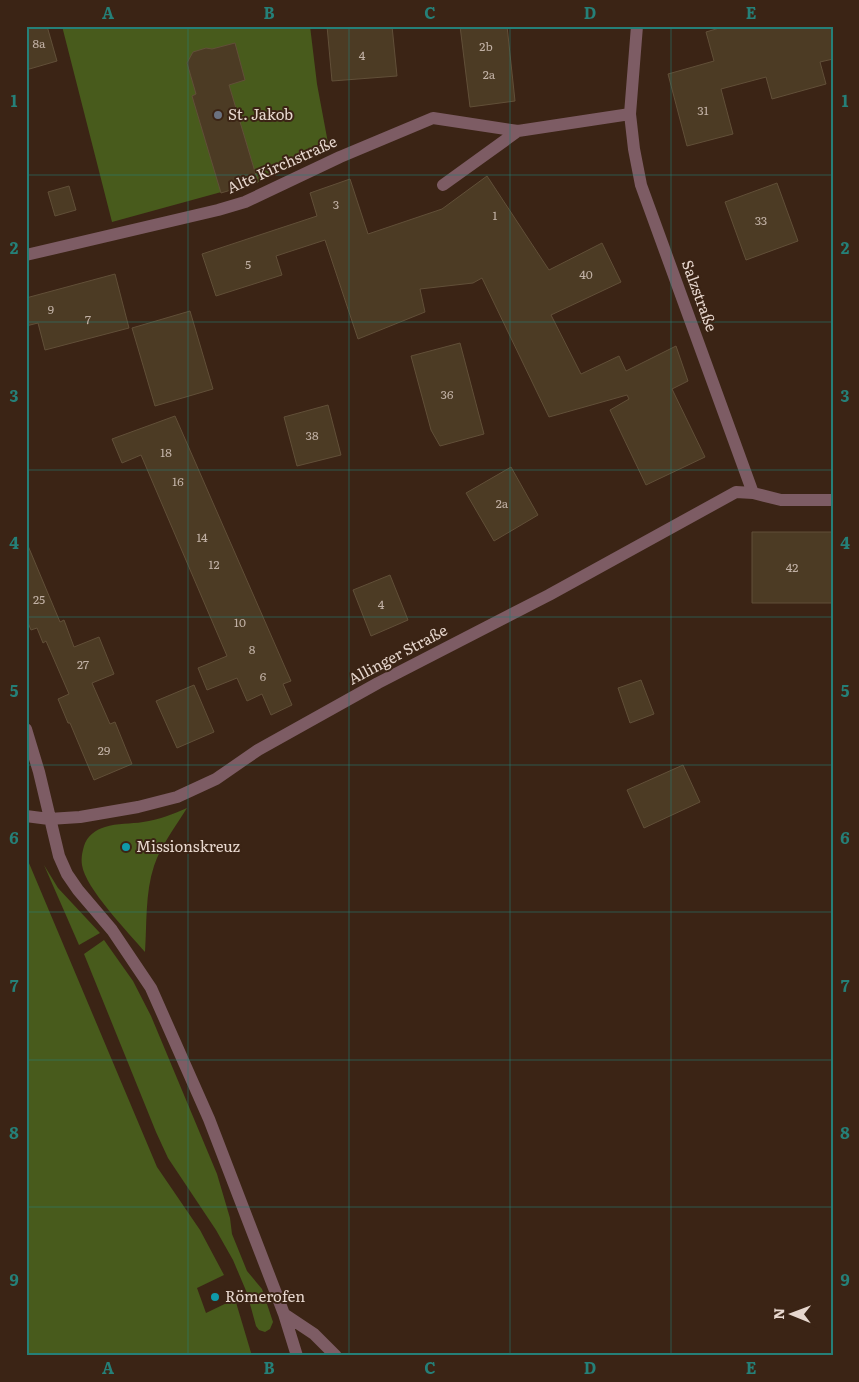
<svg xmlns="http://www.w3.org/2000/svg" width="859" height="1382" font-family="Literata,serif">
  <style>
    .green { fill: #485b1c }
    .building { fill: #4c3b24; stroke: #614f38 }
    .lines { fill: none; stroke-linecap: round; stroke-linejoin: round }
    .minor { stroke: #7d5c64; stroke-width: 12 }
    .grid { fill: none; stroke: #258078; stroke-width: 1; stroke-opacity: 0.55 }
    .worship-dot { fill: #6b7280; stroke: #3b2415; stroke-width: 2 }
    .culture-dot { fill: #0f9aa8; stroke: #3b2415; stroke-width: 2 }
    .labels { text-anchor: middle; stroke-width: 4; stroke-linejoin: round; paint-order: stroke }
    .number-label { font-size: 12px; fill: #c0b0a4 }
    .poi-label { font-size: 15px; fill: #e7d7ce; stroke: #3b2415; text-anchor: start }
    .street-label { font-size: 15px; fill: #e7d7ce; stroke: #3b2415 }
    .neatline { fill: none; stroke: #258078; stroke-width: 2 }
    .grid-label { font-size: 16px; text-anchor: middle; font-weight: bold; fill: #258078 }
  </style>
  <rect width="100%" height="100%" fill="#3b2415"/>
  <path class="green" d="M 62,26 L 310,26 L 317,84 L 328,143 L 258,182 L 112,222 Z
    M 187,808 C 176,826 161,845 154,866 C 145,893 147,924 145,952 C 129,933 85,888 82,865 C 81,859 82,853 84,846 C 87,836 95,830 105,827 C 117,823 131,824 143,822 C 159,820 173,814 187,808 Z
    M 26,856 L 157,1167 L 200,1230 L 224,1275 L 197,1288 L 206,1313 L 235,1299 L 252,1356 L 26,1356 Z
    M 44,865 L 58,888 L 100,933 L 79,945 Z
    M 104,940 L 133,981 L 151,1016 L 217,1174 L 230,1218 L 232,1234 L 247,1271 L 262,1289 L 273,1322 L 270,1329 L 265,1332 L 259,1330 L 256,1326 L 247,1293 L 233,1260 L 216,1230 L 168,1158 L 156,1132 L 84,954 Z"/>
  <path class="building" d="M 26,26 L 47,26 L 57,61 L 26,70 Z
    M 327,26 L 392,26 L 397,76 L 332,81 Z
    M 460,26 L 507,26 L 515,101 L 470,107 Z
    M 726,26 L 833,26 L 833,59 L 820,62 L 826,84 L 772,99 L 766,77 L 721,89 L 733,134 L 687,146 L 668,74 L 714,61 L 706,32 Z
    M 235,43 L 245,80 L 229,85 L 258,182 L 221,193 L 192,96 L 196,94 L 187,63 L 193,52 L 206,48 L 212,49 Z
    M 487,176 L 549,270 L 602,243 L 621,282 L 551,315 L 581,374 L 619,356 L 626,371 L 676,346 L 688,381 L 672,389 L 705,457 L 646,485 L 610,410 L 629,399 L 627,395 L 549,417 L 482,278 L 473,283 L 420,289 L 425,312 L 358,339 L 325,240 L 276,256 L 282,275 L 216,296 L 202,254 L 317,216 L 310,193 L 350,179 L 368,234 L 442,209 Z
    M 777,183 L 798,241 L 746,260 L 725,202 Z
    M 69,186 L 76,210 L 55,216 L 48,192 Z
    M 115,274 L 129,328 L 45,350 L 38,323 L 26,326 L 26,298 Z
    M 190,311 L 213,389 L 155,406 L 132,328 Z
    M 460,343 L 484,434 L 440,446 L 431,430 L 411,356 Z
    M 328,405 L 341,455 L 297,466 L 284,417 Z
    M 175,416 L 291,681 L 283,684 L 292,705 L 271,715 L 262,694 L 247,701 L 237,678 L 207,690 L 198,668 L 227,656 L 141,455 L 122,463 L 112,439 Z
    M 511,467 L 538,515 L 494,541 L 466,493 Z
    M 752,532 L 833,532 L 833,603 L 752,603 Z
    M 26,541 L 60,622 L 64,620 L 74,647 L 99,637 L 114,674 L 92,683 L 110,724 L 115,722 L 132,764 L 94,780 L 70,723 L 68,723 L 58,699 L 69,694 L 46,641 L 43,643 L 37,628 L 31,630 L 26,618 Z
    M 390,575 L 408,620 L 371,636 L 353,590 Z
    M 641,680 L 654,714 L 630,723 L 618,688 Z
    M 194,685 L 214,732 L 177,748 L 156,701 Z
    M 683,765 L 700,802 L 644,828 L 627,790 Z"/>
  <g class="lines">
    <path class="minor" d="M 637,26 L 630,114 L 634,149 L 641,185 L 753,493
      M 443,185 L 518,131
      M 26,255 L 218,210 L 245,202 L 340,157 L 433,118 L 518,131 L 630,114
      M 26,729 L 39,772 L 59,856 L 67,874 L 78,890 L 112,930 L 151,988 L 209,1119 L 284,1314 L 297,1356
      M 26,816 L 49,819 L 80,817 L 138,807 L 177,797 L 216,779 L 258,750 L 378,683 L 549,595 L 736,492 L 753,493 L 781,500 L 833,500
      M 284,1314 L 314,1334 L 336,1356"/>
  </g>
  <path class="grid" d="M 188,26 L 188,1356M 349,26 L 349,1356M 510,26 L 510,1356M 671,26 L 671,1356M 26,175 L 833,175M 26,322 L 833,322M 26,470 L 833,470M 26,617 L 833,617M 26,765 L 833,765M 26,912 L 833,912M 26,1060 L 833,1060M 26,1207 L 833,1207"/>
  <circle class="worship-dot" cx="218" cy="115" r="5"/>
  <g class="culture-dot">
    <circle cx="126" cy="847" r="5"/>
    <circle cx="215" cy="1297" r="5"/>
  </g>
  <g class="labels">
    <g class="number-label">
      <text x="39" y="48">8a</text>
      <text x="486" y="51">2b</text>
      <text x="362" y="60">4</text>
      <text x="489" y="79">2a</text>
      <text x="703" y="115">31</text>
      <text x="336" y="209">3</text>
      <text x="495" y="220">1</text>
      <text x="761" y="225">33</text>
      <text x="248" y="269">5</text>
      <text x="586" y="279">40</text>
      <text x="51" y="314">9</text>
      <text x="88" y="324">7</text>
      <text x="447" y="399">36</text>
      <text x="312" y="440">38</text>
      <text x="166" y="457">18</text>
      <text x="178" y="486">16</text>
      <text x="502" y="508">2a</text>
      <text x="202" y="542">14</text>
      <text x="214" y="569">12</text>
      <text x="792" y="572">42</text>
      <text x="39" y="604">25</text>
      <text x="381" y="609">4</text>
      <text x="240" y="627">10</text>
      <text x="252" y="654">8</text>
      <text x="83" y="669">27</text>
      <text x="263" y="681">6</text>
      <text x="104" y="755">29</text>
    </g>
    <g class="poi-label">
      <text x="228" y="120">St. Jakob</text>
      <text x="136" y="852">Missionskreuz</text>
      <text x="225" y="1302">Römerofen</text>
    </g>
    <g class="street-label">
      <text transform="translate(282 165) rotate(-24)" y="5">Alte Kirchstraße</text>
      <text transform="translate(699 296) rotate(70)" y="5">Salzstraße</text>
      <text transform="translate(398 655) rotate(-28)" y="5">Allinger Straße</text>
    </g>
  </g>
  <rect width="859" height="1382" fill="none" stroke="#3b2415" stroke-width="55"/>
  <g transform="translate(792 1314) rotate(271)" stroke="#3b2415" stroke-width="4" paint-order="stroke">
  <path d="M0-4L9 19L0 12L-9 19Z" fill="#e7d7ce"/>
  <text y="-8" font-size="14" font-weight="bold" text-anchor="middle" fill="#e7d7ce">N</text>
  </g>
  <rect x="28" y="28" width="804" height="1326" class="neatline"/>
  <g class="grid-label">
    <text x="108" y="19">A</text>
    <text x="269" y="19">B</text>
    <text x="430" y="19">C</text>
    <text x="590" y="19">D</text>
    <text x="751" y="19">E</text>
    <text x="14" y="107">1</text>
    <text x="845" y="107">1</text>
    <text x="14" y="254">2</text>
    <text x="845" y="254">2</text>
    <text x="14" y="402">3</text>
    <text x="845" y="402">3</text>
    <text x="14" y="549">4</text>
    <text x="845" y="549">4</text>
    <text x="14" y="697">5</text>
    <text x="845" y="697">5</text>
    <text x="14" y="844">6</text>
    <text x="845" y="844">6</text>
    <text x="14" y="992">7</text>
    <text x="845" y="992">7</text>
    <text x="14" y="1139">8</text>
    <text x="845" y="1139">8</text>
    <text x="14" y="1286">9</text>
    <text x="845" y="1286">9</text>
    <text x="108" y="1374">A</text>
    <text x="269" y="1374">B</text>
    <text x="430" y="1374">C</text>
    <text x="590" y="1374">D</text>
    <text x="751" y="1374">E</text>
  </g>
</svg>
